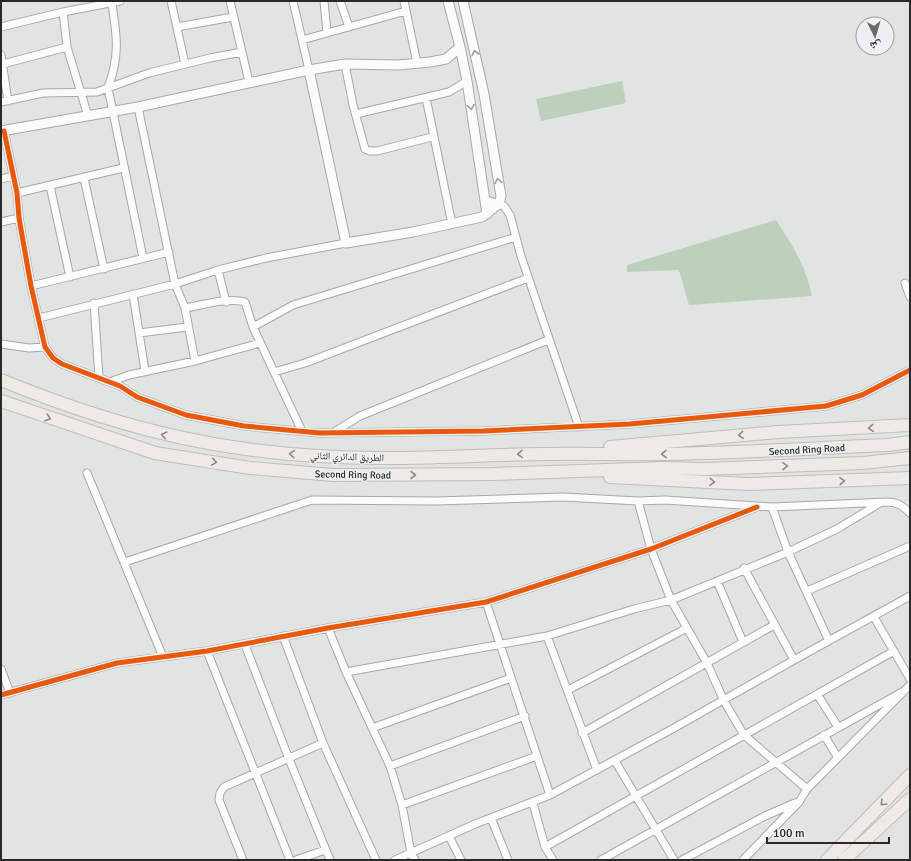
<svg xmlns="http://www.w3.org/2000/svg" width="911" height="861" font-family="Signika,'Noto Naskh Arabic',sans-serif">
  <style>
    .green { fill: #bcd0bb }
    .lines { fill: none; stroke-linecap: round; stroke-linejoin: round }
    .minor-casing { stroke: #a7a8a8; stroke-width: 9 }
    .tertiary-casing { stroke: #a7a8a8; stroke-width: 11 }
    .trunk-casing { stroke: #bdbebe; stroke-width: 14 }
    .minor { stroke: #fbfbfb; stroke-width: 7 }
    .tertiary { stroke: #fbfbfb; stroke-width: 9 }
    .trunk { stroke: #f0eae6; stroke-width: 12 }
    .cycleway-casing { stroke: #eef0f1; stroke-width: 8 }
    .cycleway { stroke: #e8590c; stroke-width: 5 }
    .oneway { stroke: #9c9c9c }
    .oneway2 { stroke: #8c8a88 }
    .labels { text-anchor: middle; stroke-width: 3; stroke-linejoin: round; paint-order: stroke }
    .street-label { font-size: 10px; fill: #282929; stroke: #eef0f1 }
  </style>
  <rect width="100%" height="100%" fill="#e2e3e3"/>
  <path class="green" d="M 622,81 L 626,103 L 541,121 L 536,99 Z
    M 776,220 C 793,246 805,264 812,296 L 689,305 L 679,270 L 627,272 L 627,265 Z"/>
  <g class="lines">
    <defs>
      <path id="minor" d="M 171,1 L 185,64
        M 230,1 L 242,52
        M 293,1 L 309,70
        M 324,1 L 327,33
        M 340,1 L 349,27
        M 404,1 L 417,63
        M 112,4 C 117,37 120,55 108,88 L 143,258
        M 63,12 L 120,1
        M 1,27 L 63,12 L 67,47 L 88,116
        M 177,27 L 233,17
        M 302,40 L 406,11
        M 1,55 L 8,101
        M 3,64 L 67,47
        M 345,64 L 353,105 L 365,149 L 370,151 L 377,151 L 432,137
        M 426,98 L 452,224
        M 1,102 L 43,93 L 97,92 L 149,73 L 210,58 L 242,52 L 249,82
        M 138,107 L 175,284 L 185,308 L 195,361
        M 356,114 L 449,92 L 467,81
        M 4,131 L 17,193 L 19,218 L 31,286 L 45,347 L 53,358 L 62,364 L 120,386 L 137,397 L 186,415 L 244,426 L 320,433 L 483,431 L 630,424 L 826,406 L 862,395 L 910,370
        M 84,178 L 104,269
        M 1,179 L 13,176
        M 50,186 L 70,277
        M 17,193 L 123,168
        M 487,200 L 504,206 L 510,215 L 521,256 L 579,427
        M 1,222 L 19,218
        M 218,270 L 226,302
        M 905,283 L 910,297
        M 31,286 L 169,252
        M 133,294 L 145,371
        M 94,303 L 99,378
        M 185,308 C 203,305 228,297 245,302 L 253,327 L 274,372
        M 39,318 L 175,284 L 218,270 L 266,258 L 346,243
        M 253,327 L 293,305 L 516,237
        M 139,333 L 187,327
        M 1,344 L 29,348 L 45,347
        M 110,382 L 129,375 L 195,361 L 260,343
        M 302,431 L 274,372 L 305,363 L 528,278
        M 334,432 L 360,416 L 548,340
        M 87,473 L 163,657
        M 638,501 L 665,500 L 772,507 L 887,502 C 897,502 903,506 910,513
        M 772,507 L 788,552 L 829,641
        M 125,562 L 312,500 L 436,501 L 563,497 L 638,501 L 651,549 L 671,600 L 707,663 L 724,701 L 744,735 L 807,789
        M 744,568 L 794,660
        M 717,581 L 743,642
        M 807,591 L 910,546
        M 486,602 L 550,795
        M 874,617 L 910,679
        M 328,628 L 346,672 L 390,766 L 402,805 L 411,853 L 415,860
        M 283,636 L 323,743 L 376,860
        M 547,636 L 597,770
        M 245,645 L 289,759 L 330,860
        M 207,651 L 290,860
        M 1,669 L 10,693
        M 346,672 L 547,636 L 634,609 L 671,600 L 788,552 L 837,529 L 880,503
        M 568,690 L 687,628
        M 817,694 L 838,727
        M 1,695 L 117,663 L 207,651 L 328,628 L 486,602 L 651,549 L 757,507
        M 372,728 L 511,678
        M 582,733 L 774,625
        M 824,735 L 838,758
        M 615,761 L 674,860
        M 390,766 L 525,716
        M 533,803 L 545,847 L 553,860
        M 402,805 L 537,756
        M 491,818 L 508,860
        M 449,836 L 461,860
        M 545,847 L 894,651
        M 243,860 L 219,800 L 220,793 L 224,787 L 323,743
        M 296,860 L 325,850
        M 395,860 L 475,824 L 550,795 L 674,728 L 794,660 L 910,596
        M 601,860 L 904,691
        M 682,860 L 765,816 L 795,803
        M 743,860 L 799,802 L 807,789 L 910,685"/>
      <path id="tertiary" d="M 448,1 L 460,47 L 467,81 L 487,214
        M 309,70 L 346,243 L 413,232 L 482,217 L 499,204 L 501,196 L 484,94 L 463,1
        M 1,131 L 138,107 L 309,70 L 345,64 L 399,65 L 430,62 L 446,59 L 460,47"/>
      <path id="trunk" d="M 1,380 C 106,423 205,450 319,456 C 395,461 470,455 545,454 C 584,453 623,455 662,454 C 738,453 813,448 888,445 L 910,442
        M 1,401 L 155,453 L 250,468 L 333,475 L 492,474 L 664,468 L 704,469 L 862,463 L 910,458
        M 610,447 L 779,432 L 910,425
        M 610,477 L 748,484 L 910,478
        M 827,860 L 910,775
        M 844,860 L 910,799"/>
    </defs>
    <use href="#minor" class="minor-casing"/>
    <use href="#tertiary" class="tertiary-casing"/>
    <use href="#trunk" class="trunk-casing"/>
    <use href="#minor" class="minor"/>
    <use href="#tertiary" class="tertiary"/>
    <use href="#trunk" class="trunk"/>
    <defs>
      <path id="cycleway" d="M 4,131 L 17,193 L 19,218 L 31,286 L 45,347 L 53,358 L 62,364 L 120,386 L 137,397 L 186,415 L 244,426 L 320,433 L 483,431 L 630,424 L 826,406 L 862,395 L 910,370
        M 1,695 L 117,663 L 207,651 L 328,628 L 486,602 L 651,549 L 757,507"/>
    </defs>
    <use href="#cycleway" class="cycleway-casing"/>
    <use href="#cycleway" class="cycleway"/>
  </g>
  <defs><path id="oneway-chevron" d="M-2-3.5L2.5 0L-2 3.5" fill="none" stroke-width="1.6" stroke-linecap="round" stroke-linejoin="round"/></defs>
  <g class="oneway">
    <use href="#oneway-chevron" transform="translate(475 53) rotate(-102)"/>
    <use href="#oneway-chevron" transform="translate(471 107) rotate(81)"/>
    <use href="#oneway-chevron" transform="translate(498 181) rotate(-99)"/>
  </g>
  <g class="oneway2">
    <use href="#oneway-chevron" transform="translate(48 418) rotate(19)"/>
    <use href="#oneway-chevron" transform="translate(871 428) rotate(177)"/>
    <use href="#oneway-chevron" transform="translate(164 435) rotate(-167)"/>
    <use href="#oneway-chevron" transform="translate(741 435) rotate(175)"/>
    <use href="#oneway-chevron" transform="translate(292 454) rotate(-175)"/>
    <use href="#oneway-chevron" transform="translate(520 454) rotate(179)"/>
    <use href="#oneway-chevron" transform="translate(664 454) rotate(179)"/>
    <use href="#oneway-chevron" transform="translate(214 462) rotate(9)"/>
    <use href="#oneway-chevron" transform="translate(785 466) rotate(-2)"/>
    <use href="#oneway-chevron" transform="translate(413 475)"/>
    <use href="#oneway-chevron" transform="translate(842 481) rotate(-2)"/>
    <use href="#oneway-chevron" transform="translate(712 482) rotate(3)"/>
    <use href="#oneway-chevron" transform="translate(883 803) rotate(135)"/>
  </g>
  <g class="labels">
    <g class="street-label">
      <text transform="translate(807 449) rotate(-3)" y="4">Second Ring Road</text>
      <text transform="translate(347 456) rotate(2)" y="4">الطريق الدائري الثاني</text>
      <text transform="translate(353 474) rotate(1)" y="4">Second Ring Road</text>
    </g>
  </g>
  <rect width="911" height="861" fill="none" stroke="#282929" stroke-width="4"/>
  <g transform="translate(875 36) rotate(175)"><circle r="19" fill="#eef0f1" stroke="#9fa0a1"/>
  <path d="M0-3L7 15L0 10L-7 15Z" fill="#696a6a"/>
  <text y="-6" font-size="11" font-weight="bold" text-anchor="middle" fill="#282929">ش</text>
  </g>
  <path d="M767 837v6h122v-6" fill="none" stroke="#282929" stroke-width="2"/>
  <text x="773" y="837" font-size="12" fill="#282929" stroke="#eef0f1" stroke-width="3" paint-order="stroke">100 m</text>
</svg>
